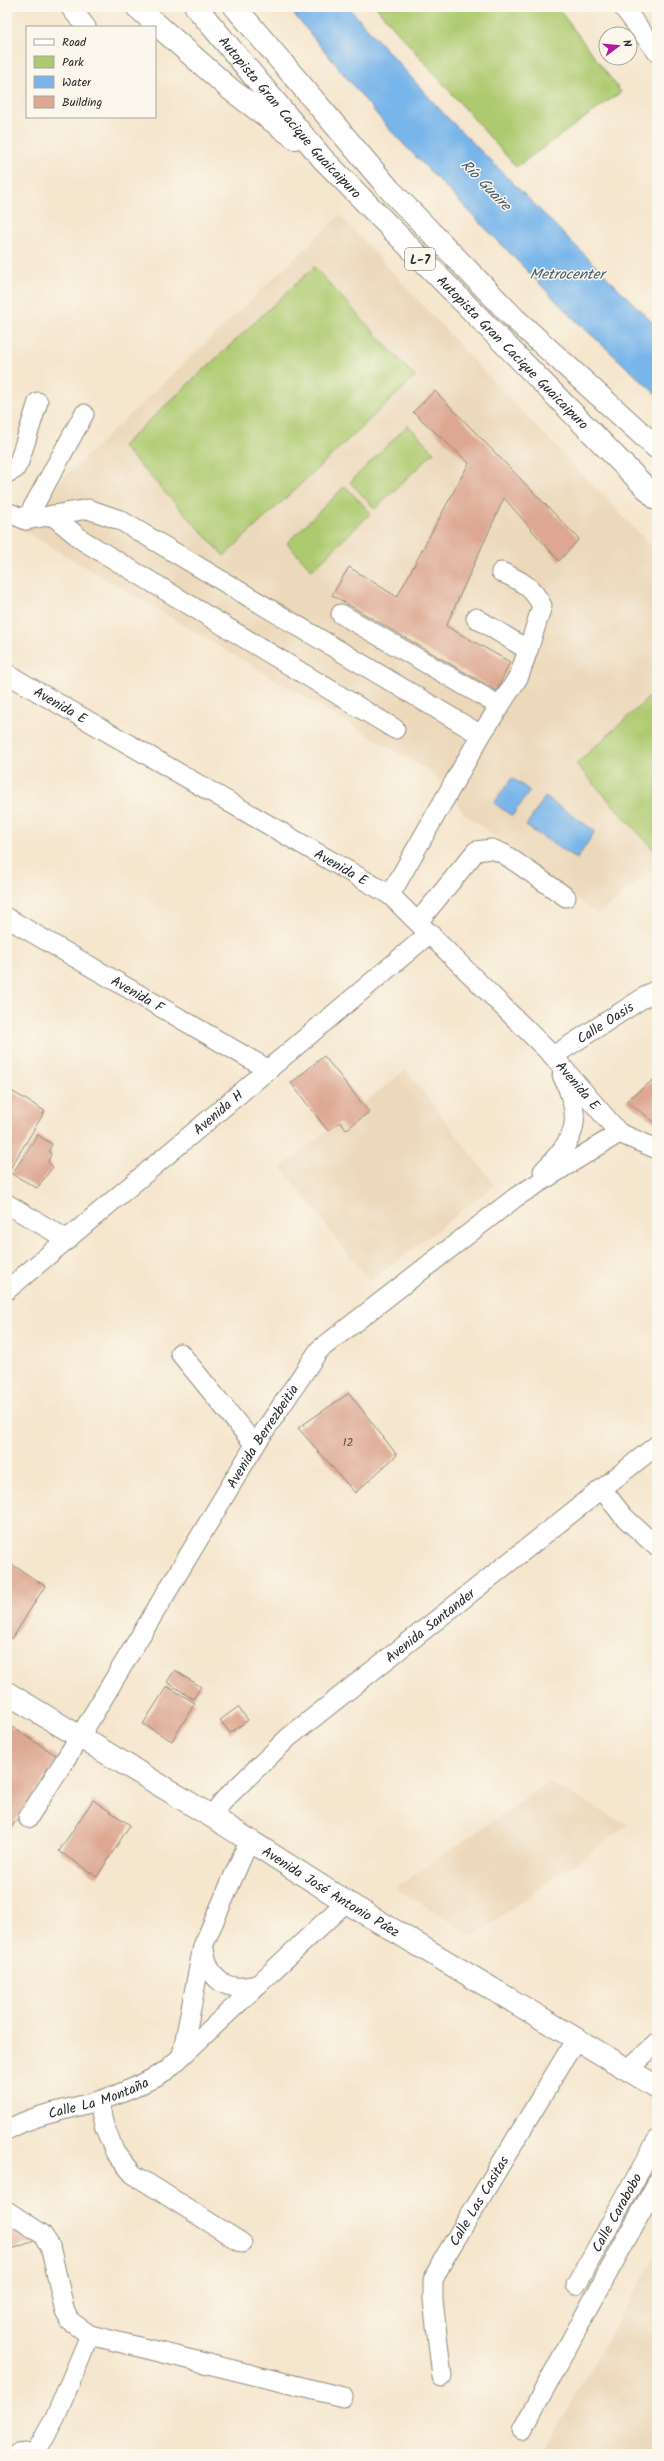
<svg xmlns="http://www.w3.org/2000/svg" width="664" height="2461" font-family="Kalam,sans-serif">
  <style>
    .built { fill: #ecd8ba }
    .green { fill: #aeca70; stroke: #6c7a4e }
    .water { fill: #78b5ea; stroke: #52708a }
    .building { fill: #dda791 }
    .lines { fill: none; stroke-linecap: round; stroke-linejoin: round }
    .minor-casing { stroke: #90887c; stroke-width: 21 }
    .major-casing { stroke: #90887c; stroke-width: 24 }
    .highway-casing { stroke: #90887c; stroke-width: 24 }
    .minor { stroke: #fff; stroke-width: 19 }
    .major { stroke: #fff; stroke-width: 22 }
    .highway { stroke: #fff; stroke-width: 22 }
    .labels { text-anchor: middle; stroke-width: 3; stroke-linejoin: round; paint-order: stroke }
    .number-label { font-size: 12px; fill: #584a44 }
    .shield { fill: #fbf7ec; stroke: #696865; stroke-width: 1 }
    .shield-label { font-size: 13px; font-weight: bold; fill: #2b2b2b }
    .street-label { font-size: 14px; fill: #2b2b2b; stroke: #fbf7ec }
    .water-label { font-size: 15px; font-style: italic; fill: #465b6e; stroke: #fbf7ec }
  </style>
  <rect width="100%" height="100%" fill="#fbf7ec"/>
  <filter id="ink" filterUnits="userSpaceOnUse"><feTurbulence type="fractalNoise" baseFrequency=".025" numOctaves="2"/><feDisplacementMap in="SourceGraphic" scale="8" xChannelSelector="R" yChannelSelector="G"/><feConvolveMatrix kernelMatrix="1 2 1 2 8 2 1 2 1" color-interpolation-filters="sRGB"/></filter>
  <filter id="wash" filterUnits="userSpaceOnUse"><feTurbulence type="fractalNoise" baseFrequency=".012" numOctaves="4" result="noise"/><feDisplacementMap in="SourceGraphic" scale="16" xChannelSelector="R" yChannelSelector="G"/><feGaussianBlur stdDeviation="0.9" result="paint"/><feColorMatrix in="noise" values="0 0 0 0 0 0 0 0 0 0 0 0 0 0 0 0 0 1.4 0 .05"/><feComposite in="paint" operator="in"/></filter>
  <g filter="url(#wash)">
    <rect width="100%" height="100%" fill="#f5e6ce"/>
    <path class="built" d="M 340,215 L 487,375 L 657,552 L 657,867 L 598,915 L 464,813 L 433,773 L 14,525 Z
      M 406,1070 L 495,1185 L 370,1282 L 281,1167 Z
      M 549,1782 L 628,1825 L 474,1936 L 395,1888 Z
      M 657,2253 L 657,2454 L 542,2454 Z"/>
    <path class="green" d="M 376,7 L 557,7 L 621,92 L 516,167 Z
      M 314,267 L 415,377 L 224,556 L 122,446 Z
      M 408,425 L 434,452 L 375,509 L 350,482 Z
      M 345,486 L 371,513 L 312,570 L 287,543 Z
      M 657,690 L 657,845 L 653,849 L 576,764 Z"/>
    <path class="water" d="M 288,7 L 348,7 L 444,114 L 657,327 L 657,395 L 572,317 L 390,130 Z
      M 512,778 L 530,791 L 512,816 L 494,803 Z
      M 545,797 L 595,831 L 577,859 L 526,826 Z"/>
    <g id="blocks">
      <path class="building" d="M 435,391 L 579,539 L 559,561 L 504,498 L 446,626 L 510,662 L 497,691 L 332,595 L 349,567 L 397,597 L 469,463 L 413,412 Z
        M 324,1056 L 369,1112 L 346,1130 L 340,1122 L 328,1131 L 291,1083 Z
        M 7,1077 L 12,1080 L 7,1088 Z
        M 657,1077 L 657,1124 L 626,1101 Z
        M 13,1092 L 45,1111 L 7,1174 L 7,1101 Z
        M 38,1135 L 52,1144 L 49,1151 L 51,1154 L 48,1162 L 53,1167 L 37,1188 L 12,1174 Z
        M 349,1393 L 397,1455 L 355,1493 L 298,1428 Z
        M 7,1561 L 45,1586 L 12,1639 L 7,1636 Z
        M 175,1670 L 201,1687 L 193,1699 L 167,1682 Z
        M 167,1686 L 195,1703 L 172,1741 L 143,1724 Z
        M 238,1707 L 248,1720 L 230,1733 L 220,1720 Z
        M 7,1724 L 59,1757 L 7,1834 Z
        M 93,1800 L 130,1825 L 97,1877 L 59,1851 Z
        M 7,2225 L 19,2225 L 39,2239 L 7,2251 Z"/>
    </g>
  </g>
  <g filter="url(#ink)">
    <use href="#blocks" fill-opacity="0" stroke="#90887c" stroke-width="1"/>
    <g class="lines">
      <defs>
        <g id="minor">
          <path d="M 70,7 L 86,27"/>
          <path d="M 623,7 L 657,52"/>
          <path d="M 7,473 L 15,469 L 19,462 L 38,402"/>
          <path d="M 7,512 L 26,520 L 88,509 L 120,520 L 481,735 L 390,895"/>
          <path d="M 52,515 L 82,540 L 395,729"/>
          <path d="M 26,520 L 84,414"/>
          <path d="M 501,572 C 520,580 533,587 542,606 L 528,650"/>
          <path d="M 341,614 L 500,706"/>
          <path d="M 476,618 L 528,650 L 519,676 L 481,735"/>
          <path id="s1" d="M 7,674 L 390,895 L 553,1056 L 619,1133 L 657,1149"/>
          <path id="s2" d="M 7,918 L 269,1070"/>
          <path d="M 418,922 L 476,851 L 492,849 L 504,854 L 566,897"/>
          <path id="s3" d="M 553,1056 L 657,989"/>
          <path d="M 543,1171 C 578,1137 583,1119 562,1075"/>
          <path d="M 7,1204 L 68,1240"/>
          <path id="s4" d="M 7,1290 L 430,933"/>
          <path d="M 180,1353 L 255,1445"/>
          <path d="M 602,1489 L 623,1516 L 657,1547"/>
          <path id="s5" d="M 211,1816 L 225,1799 L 289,1737 L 657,1445"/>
          <path id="s6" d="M 28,1818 L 79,1738 L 255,1445 L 319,1350 L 516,1197 L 619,1133"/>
          <path d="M 204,1949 C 209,1980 226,1994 259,1984"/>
          <path d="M 182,2055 L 203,1946 L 249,1841"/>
          <path d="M 628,2069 L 657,2043"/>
          <path d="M 99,2101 L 104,2126 L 115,2152 L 133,2174 L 242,2243"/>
          <path id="s7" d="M 7,2130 C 35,2114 67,2110 98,2101 C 122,2094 146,2083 167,2070 L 346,1902"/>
          <path d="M 7,2211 L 42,2234 L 50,2246 L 65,2312 L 70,2321 L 90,2335 L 343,2397"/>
          <path id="s8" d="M 576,2285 L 657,2140"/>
          <path id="s9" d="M 442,2377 L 433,2300 L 433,2280 L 443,2260 L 576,2039"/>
          <path d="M 522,2430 L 657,2183"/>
          <path d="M 17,2454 L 36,2452 L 55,2418 L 90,2335"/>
        </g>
        <g id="major">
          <path id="s10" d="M 7,1693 L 211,1816 L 346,1902 L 657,2087"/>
        </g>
        <g id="highway">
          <path d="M 137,7 L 230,89 L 295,138"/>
          <path id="s11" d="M 196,7 L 322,158 L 657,499"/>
          <path d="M 235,7 L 390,190 L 515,319 L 657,448"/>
        </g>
      </defs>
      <use href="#minor" class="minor-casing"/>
      <use href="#major" class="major-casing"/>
      <use href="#highway" class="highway-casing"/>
      <use href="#minor" class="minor"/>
      <use href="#major" class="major"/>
      <use href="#highway" class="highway"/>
    </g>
  </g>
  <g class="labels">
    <g class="number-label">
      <text x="348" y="1446">12</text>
    </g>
    <rect class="shield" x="405" y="248" width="30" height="22" rx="3"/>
    <g class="shield-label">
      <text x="420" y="264">L-7</text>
    </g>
    <g class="street-label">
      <text dy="5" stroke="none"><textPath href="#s11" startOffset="145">Autopista Gran Cacique Guaicaipuro</textPath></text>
      <text dy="5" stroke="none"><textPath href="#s11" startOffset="469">Autopista Gran Cacique Guaicaipuro</textPath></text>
      <text dy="5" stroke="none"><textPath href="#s1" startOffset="62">Avenida E</textPath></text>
      <text dy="5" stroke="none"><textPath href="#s1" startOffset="386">Avenida E</textPath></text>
      <text dy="5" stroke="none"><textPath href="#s2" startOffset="151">Avenida F</textPath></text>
      <text dy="5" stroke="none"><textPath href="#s3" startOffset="62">Calle Oasis</textPath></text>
      <text dy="5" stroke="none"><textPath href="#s1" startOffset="710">Avenida E</textPath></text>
      <text dy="5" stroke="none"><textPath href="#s4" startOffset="276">Avenida H</textPath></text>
      <text dy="5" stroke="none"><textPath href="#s6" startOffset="448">Avenida Berrezbeitia</textPath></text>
      <text dy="5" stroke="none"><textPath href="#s5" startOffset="291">Avenida Santander</textPath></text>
      <text dy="5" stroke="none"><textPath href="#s10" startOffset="380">Avenida José Antonio Páez</textPath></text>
      <text dy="5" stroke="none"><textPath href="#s7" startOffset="97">Calle La Montaña</textPath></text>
      <text dy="5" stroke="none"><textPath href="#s9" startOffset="189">Calle Las Casitas</textPath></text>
      <text dy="5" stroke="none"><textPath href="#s8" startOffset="83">Calle Carabobo</textPath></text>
    </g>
    <g class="water-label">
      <text transform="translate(486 185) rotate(46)" y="5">Río Guaire</text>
      <text x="567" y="279">Metrocenter</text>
    </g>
  </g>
  <rect width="664" height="2461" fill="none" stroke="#fbf7ec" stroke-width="24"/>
  <rect x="26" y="26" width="130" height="92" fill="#fbf7ec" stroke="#a8a59f"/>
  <rect x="34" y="39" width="20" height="6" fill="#ffffff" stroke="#a8a59f"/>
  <text x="62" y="46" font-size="12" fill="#2b2b2b">Road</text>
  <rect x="34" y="56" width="20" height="12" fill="#aeca70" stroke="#a8a59f"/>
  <text x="62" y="66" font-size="12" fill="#2b2b2b">Park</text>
  <rect x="34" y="76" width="20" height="12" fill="#78b5ea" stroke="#a8a59f"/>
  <text x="62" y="86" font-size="12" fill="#2b2b2b">Water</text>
  <rect x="34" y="96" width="20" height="12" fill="#dda791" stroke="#a8a59f"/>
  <text x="62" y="106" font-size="12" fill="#2b2b2b">Building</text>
  <g transform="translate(618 46) rotate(74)"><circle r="19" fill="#fbf7ec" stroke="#a8a59f"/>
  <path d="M0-3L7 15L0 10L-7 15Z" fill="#b5179e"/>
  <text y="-6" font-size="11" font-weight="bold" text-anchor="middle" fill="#2b2b2b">N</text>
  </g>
</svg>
